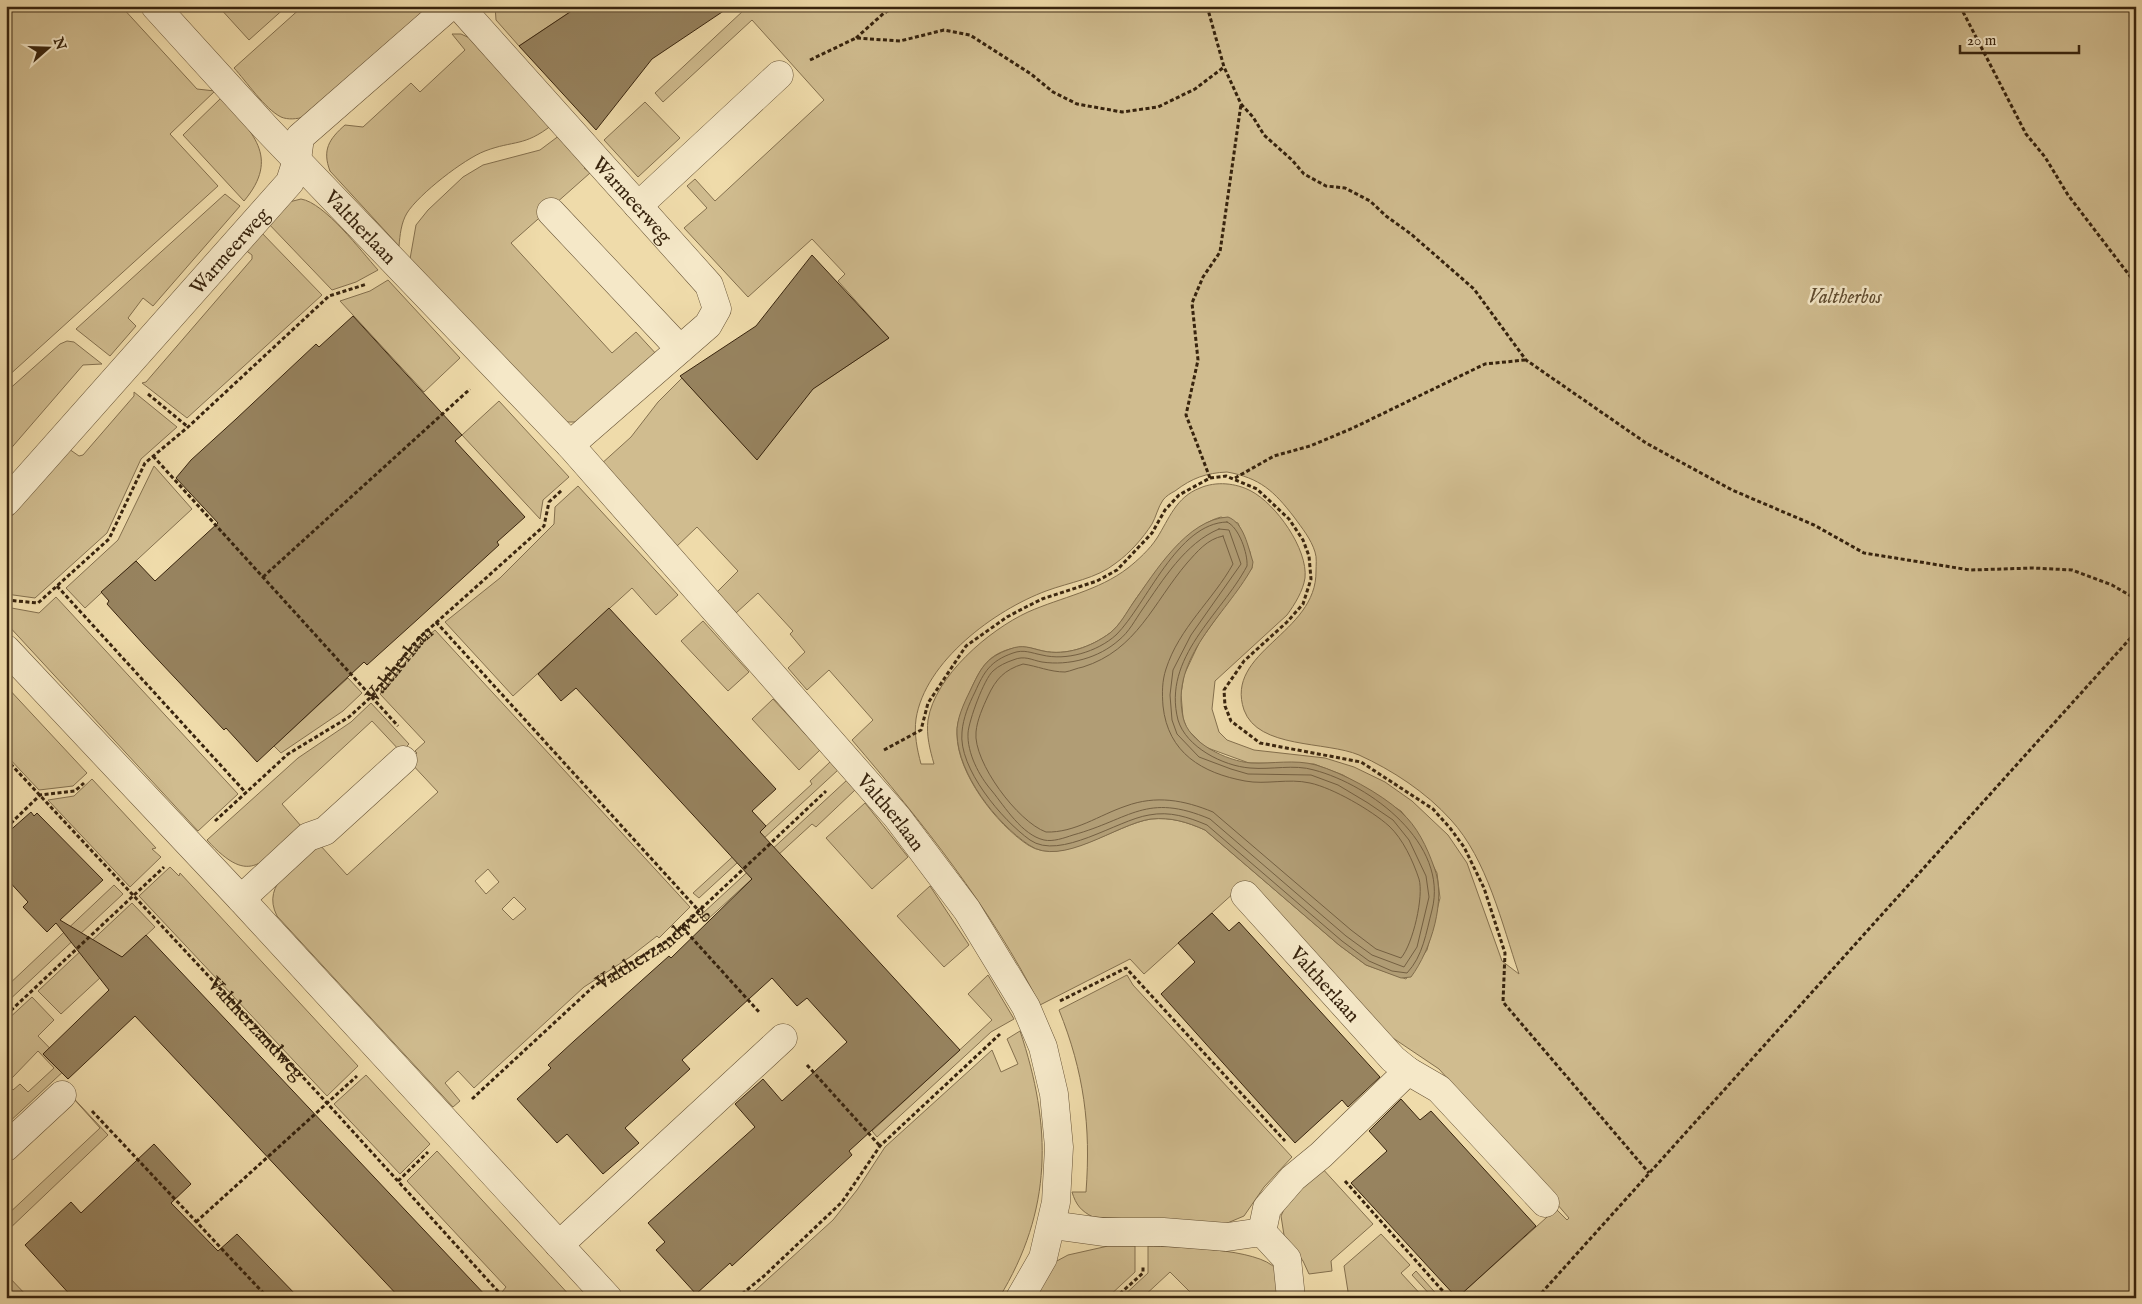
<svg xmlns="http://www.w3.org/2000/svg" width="2142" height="1304" font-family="'IM FELL English',serif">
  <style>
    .green { fill: #d0bc8f; stroke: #84704e; fill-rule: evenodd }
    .water { fill: #b19d75; stroke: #816d4c }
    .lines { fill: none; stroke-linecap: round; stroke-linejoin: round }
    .shore { stroke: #746042; stroke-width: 1 }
    .building { fill: #97835f; stroke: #38240e }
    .minor-casing { stroke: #665235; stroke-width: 29 }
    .path { stroke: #38240e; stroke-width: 3; stroke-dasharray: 4 2.5; stroke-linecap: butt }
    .minor { stroke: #f5e8c8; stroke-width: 28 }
    .labels { text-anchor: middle; stroke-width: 5; stroke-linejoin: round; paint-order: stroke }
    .street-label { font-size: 20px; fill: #38240e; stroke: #f5e8c8 }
    .park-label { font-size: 20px; font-style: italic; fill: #5e4a2e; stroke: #f5e8c8 }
  </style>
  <rect width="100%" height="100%" fill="#efdbaa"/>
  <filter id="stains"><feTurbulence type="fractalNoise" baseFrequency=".004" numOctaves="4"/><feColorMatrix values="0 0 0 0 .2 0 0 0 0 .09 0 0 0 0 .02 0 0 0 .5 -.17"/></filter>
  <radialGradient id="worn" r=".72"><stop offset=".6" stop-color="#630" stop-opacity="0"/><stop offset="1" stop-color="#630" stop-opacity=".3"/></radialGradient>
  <path class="green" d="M 6,6 L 121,6 L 197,89 L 215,91 L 170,134 L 218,186 L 6,378 Z
    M 218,6 L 287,6 L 249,40 Z
    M 303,6 L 429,6 L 304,117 C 297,119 288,120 281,117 C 265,109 246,81 234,68 Z
    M 495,6 L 579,6 L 519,46 L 496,20 Z
    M 740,6 L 2136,6 L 2136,1298 L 1457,1298 L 1556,1209 L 1567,1220 L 1569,1218 L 1557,1204 L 1559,1202 L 1439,1069 L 1384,1032 L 1246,882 L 1144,974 L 1130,959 L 1040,1005 C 991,908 922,822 852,740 L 873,720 L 829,670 L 807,690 L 788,668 L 805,652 L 790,634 L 793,631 L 758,593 L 736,613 L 717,592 L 738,571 L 697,527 L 676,547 L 600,465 L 631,437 L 658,402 L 682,378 L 757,459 L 803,397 L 823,378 L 826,380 L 889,338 L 838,281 L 845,274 L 812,239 L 748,297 L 684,228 L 707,208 L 687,186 L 695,179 L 715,201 L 824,100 L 752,20 L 663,102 L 655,93 L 744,10 ZM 1227,472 C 1260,478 1274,491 1294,517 C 1302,528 1311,539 1315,552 C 1317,558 1316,565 1316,571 C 1317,634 1224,651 1244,710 C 1258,749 1326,741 1359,755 C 1392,770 1426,792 1451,820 C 1487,859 1502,924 1519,974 L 1502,961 L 1467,863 L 1448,835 L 1412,801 L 1385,782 L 1354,767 L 1325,758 L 1254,750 L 1227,740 L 1219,732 L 1212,709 L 1215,681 L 1287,615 C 1295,604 1303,591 1305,578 C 1308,549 1276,504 1251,491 C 1236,483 1216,481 1200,488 C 1176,497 1169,519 1157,538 C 1150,549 1138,560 1128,568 C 1098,591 1062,597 1028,612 C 989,630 935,676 928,720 C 926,735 930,750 934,764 L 921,764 C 917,749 914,734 916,719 C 925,661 995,610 1046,591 C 1070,582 1096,579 1116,563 C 1130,553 1143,538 1152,524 C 1156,517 1158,507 1163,500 C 1166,496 1171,493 1175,491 C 1192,478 1206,473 1227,472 ZM 1221,517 L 1238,523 L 1250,552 L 1252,568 L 1200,641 L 1184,675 L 1181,694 L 1183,718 L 1187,729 L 1205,747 L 1249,763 L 1314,764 L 1343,775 L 1401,811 L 1410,822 L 1437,873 L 1440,898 L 1427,950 L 1406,979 L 1366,965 L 1339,945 L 1205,830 C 1187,822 1171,817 1151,819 C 1117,824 1061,867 1028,845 C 996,824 957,773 957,734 C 956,719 966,701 972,687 C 981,668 988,655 1010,649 C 1024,645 1030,648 1043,651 C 1066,656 1091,647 1110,633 C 1121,624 1128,611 1135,600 C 1153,575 1191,524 1221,517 Z
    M 452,34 L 461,34 L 474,40 L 552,125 C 524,147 514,140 485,151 C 464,159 419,194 407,213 C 401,223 400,235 399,246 L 330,171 C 322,150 329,139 345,125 L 363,127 L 411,83 L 420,92 L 465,50 Z
    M 221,98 C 252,132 281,157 244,201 L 183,135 Z
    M 645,102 L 680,138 L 638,177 L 604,140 Z
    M 560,135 L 587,166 L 584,168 L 590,173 L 511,243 L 612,353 L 636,332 L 658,356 L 576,422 L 566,422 L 410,259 L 416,225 L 428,210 L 463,177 L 483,165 L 540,150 Z
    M 225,194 L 240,206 L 153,306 L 143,298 L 128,318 L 136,326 L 110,356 L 76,329 Z
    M 301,199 C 325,203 361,251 378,270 L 356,282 L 332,290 L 266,221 L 285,203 Z
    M 259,230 L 322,295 L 187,418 L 142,383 L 146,382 L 252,259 L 252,255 L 244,249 Z
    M 388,280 L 460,358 L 424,392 L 340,301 L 370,291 Z
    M 67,341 L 74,342 L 102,364 L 83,365 L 7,453 L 6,476 L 6,392 L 60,344 Z
    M 134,392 L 177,427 L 141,459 L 107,533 L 35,598 L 6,594 L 6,523 L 69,449 L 79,456 L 83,455 L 134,396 Z
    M 499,401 L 569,477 L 543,500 L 540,519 L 462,435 Z
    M 154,466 L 192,509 L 85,608 L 66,588 L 118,540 Z
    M 578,486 L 678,595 L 656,615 L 632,588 L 513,696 L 445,622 L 500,578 L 554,524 L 555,507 Z
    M 56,597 L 238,794 L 198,831 L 6,623 L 6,607 L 39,613 Z
    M 703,621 L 749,672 L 728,691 L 681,641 Z
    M 435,630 L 690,907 L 659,938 L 657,936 L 630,957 L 584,987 L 474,1088 L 458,1071 L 445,1083 L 460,1101 L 453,1107 L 277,916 C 260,883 298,864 320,845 L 347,875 L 438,792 L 409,761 L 417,753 L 415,751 L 425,742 L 380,694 L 421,642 ZM 488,869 L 499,882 L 486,894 L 475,881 ZM 514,897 L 526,909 L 513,920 L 502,909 Z
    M 348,678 L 362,693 L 343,711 L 281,753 L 274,746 Z
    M 6,686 L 87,773 L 73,786 L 39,790 L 6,755 Z
    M 773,699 L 820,750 L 799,770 L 752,719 Z
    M 371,703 L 409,744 L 401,752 L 372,721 L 282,804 L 301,826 C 262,861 252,889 207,840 L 298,758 L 351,722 Z
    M 830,762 L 838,770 L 699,898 L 693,893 L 812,784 L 810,781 Z
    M 92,779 L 156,848 L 152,849 L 161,857 L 130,887 L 48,800 L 74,796 Z
    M 847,780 L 855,790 L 816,827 L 812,824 L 707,920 L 702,914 Z
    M 865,803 L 908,857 L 872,889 L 826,838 Z
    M 170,867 L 179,876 L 180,873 L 358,1066 L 327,1096 L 139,896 Z
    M 114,885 L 123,894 L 6,1003 L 6,987 Z
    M 930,886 L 969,945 L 944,967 L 897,916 Z
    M 132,903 L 155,927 L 61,1014 L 38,991 Z
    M 988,975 L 1014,1019 L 991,1032 L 877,1137 L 872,1131 L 992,1020 L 968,994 Z
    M 1127,975 L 1133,985 L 1292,1157 L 1264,1187 L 1244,1216 L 1225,1224 L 1093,1217 C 1081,1211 1076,1205 1072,1192 L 1086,1192 C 1091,1126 1084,1072 1059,1010 Z
    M 32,997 L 54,1020 L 38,1036 L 68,1067 L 6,1125 L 6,1083 L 13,1090 L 20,1084 L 28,1092 L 54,1068 L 38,1051 L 11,1079 L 6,1074 L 6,1021 Z
    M 1020,1031 C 1052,1126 1053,1210 999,1298 L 747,1298 L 833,1220 L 857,1190 L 885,1147 L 992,1050 L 1001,1072 L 1018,1064 L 1007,1039 Z
    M 366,1075 L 430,1144 L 400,1174 L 334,1104 Z
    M 64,1088 L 108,1135 L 6,1232 L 6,1216 L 100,1128 Z
    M 437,1151 L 572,1298 L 507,1298 L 502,1292 L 506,1287 L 407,1181 Z
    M 1321,1167 L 1373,1224 L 1331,1261 L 1332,1271 L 1309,1274 L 1303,1261 L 1284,1235 L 1281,1216 L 1285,1207 Z
    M 1381,1234 L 1410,1265 L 1401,1273 L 1424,1298 L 1349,1298 L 1344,1266 Z
    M 1108,1246 L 1135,1246 L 1135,1272 L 1107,1298 L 1034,1298 L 1055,1262 L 1068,1255 Z
    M 1148,1246 C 1175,1247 1259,1248 1276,1269 C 1281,1276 1284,1289 1288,1298 L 1196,1298 L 1170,1272 L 1142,1298 L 1121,1298 L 1148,1273 Z
    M 1416,1271 L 1440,1298 L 1433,1298 L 1412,1275 Z
    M 6,1274 L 29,1298 L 10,1298 L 6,1294 Z"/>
  <path class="water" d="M 1228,517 C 1244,523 1248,547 1253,562 L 1252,568 C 1225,616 1170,657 1183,717 C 1188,743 1227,761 1251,763 C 1272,764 1295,759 1316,765 C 1343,773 1380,793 1401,812 C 1417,826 1427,847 1434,867 C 1447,899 1431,950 1411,977 L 1401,978 L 1366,965 L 1339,945 L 1205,830 C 1187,822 1171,817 1151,819 C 1116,824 1062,868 1029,845 C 996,823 958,774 957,734 C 956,720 964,703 970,691 C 981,668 985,658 1010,649 C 1023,644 1030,648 1043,651 C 1066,656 1091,647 1110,633 C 1120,625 1126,613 1133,603 C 1155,572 1187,519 1228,517 Z"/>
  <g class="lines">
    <path class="shore" d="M 1227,522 C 1239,527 1248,554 1247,566 C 1221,615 1162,657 1178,720 C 1186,747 1223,766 1250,768 C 1271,770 1294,764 1314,770 C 1371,785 1449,844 1432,910 C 1426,933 1423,956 1407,973 L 1392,971 L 1369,961 L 1342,941 L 1207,825 C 1188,817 1170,811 1149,815 C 1117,820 1060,861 1030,840 C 1002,820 958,768 962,732 C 963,718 969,704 975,692 C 984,672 990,661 1013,653 C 1024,649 1031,653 1042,655 C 1066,661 1097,652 1116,635 C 1147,604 1177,523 1227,522 Z
      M 1219,529 L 1229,530 L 1241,564 L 1191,635 L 1173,670 L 1170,695 L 1172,720 L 1177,734 L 1199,757 L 1231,769 L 1248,774 L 1311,775 L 1338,785 L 1368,803 L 1393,820 L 1409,840 L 1426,876 L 1429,897 L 1417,947 L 1404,967 L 1372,955 L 1346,936 L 1210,819 C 1146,792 1131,819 1073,835 C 1064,838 1053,842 1044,840 C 1022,835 1005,807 992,791 C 979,776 967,753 968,733 C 969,720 984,679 993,671 C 998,666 1007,662 1013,660 C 1025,655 1031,660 1042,662 C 1069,666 1099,658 1119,640 C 1129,632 1135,620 1142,610 C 1163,580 1185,543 1219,529 Z
      M 1223,536 L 1233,564 C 1213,600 1179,628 1166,669 C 1162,681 1162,693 1163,706 C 1168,753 1202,773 1245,781 C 1266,785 1288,778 1310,783 C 1333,788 1371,810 1389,826 C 1403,839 1413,861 1419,879 C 1424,896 1413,944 1401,958 L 1376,949 L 1351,930 L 1213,812 C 1184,800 1156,795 1126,806 C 1099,815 1075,833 1046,832 C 1018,822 973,762 976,732 C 977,720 983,707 988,696 C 996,679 1004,670 1023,664 C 1037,666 1050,672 1065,672 C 1071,671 1077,668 1083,667 C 1137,650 1153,603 1187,563 C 1197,552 1207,539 1223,536 Z"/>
  </g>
  <path class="building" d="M 579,6 L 731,6 L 652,59 L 596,130 L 519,46 Z
    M 812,255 L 889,338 L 813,389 L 757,460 L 680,376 L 756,326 Z
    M 353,316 L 462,435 L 455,441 L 525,517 L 497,542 L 499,545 L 418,619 L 367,665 L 364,662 L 257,762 L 226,728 L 224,730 L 145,646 L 107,604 L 109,601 L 101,592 L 136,561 L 155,581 L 218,523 L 176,478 L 191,460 L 236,419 L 316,344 L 319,347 Z
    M 609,608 L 776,789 L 752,811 L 766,826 L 760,832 L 960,1050 L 849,1151 L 852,1155 L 732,1266 L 730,1263 L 696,1294 L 656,1250 L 665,1242 L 648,1223 L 755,1127 L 735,1104 L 763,1079 L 782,1101 L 847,1042 L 807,998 L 797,1006 L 772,978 L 682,1060 L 690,1069 L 625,1128 L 639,1143 L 603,1174 L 567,1134 L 557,1143 L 517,1099 L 551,1068 L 548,1065 L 574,1041 L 669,956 L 671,958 L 752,879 L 576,688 L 561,701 L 538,674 Z
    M 31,812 L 34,816 L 37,813 L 103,880 L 60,920 L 122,957 L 146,935 L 488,1298 L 400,1298 L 135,1016 L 68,1079 L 43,1054 L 109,990 L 56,923 L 47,932 L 23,907 L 28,902 L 6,878 L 6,834 Z
    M 1212,913 L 1229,931 L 1239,922 L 1380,1077 L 1348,1107 L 1342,1100 L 1295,1143 L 1161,994 L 1195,962 L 1178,943 Z
    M 1401,1099 L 1420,1120 L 1431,1111 L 1536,1226 L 1457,1298 L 1351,1183 L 1387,1151 L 1369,1131 Z
    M 154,1144 L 191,1184 L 171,1203 L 218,1251 L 237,1234 L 299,1298 L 73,1298 L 25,1245 L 71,1202 L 81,1213 Z"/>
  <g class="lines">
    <defs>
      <g id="minor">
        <path id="s4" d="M 155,6 L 265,127 L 570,445 L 897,817 L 967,910 L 1026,1007 L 1043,1047 L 1054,1094 L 1059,1147 L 1056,1202 L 1043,1258 L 1020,1298"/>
        <path id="s5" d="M 459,6 L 709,285 L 717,309 L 708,325 L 570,445"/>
        <path d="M 638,206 L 779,75"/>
        <path d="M 551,212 L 680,349"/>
        <path id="s6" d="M 6,502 L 290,182 L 297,160 L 300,137 L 450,6"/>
        <path d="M 6,649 L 241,899 L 608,1298"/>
        <path id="s7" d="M 1245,895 L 1393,1059 L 1408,1071 L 1321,1155 L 1293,1178 L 1267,1208 L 1262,1232"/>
        <path d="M 241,899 L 308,837 L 325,831 L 403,760"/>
        <path d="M 1408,1071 L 1439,1089 L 1545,1203"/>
        <path d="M 6,1147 L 62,1095"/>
        <path d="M 1052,1225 L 1103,1232 L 1163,1232 L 1227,1237 L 1262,1232 L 1287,1259 L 1291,1298"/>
        <path d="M 559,1245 L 783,1038"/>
      </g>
    </defs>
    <use href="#minor" class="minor-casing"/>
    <g class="path">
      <path d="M 1207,6 L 1224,67 L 1241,104 L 1253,117 L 1264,135 L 1292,160 L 1304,174 L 1326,186 L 1345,188 L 1370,201 L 1386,216 L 1411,234 L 1474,289 L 1526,360 L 1646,443 L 1732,490 L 1814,525 L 1864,553 L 1970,570 L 2033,568 L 2072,570 L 2112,585 L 2136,599"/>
      <path d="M 1960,6 L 2026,134 L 2045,157 L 2068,195 L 2136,284"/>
      <path d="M 856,38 L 884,13 L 897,6"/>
      <path d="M 810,60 L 856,38 L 900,41 L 944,30 L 970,35 L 1031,74 L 1053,92 L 1077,104 L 1122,112 L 1158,107 L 1195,89 L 1224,67"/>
      <path d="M 148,394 L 188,427"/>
      <path d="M 153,456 L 398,726"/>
      <path d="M 1210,478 L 1186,415 L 1198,360 L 1192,303 L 1203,277 L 1220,252 L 1241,104"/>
      <path d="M 1235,478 L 1274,456 L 1310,446 L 1353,428 L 1485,364 L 1525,360"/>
      <path d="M 263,577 L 470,389"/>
      <path d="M 57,586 L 246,793"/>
      <path d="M 6,600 L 38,603 L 109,539 L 145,463 L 188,427 L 329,296 L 367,284"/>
      <path d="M 436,622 L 699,911"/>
      <path d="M 884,750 L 921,730 L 928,703 L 966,646 L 1007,617 L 1026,607 L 1042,599 L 1097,581 L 1117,570 L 1152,533 L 1165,510 L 1179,495 L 1210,478 L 1226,476 L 1257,489 L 1289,519 L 1303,540 L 1309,556 L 1311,579 L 1303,604 L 1287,622 L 1244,661 L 1224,690 L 1225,706 L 1231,721 L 1260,743 L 1361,762 L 1433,809 L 1450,828 L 1464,847 L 1484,888 L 1505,953 L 1503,1002 L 1649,1173"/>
      <path id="s1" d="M 6,759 L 327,1103 L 504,1298"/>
      <path id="s2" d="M 215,821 L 288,754 L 349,717 L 372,696 L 419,638 L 544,526 L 549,502 L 562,490"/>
      <path d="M 6,828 L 40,795 L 75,791 L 84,783"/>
      <path d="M 682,927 L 759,1012"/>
      <path d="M 1060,1001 L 1126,968 L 1285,1141"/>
      <path d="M 6,1015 L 164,867"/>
      <path d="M 807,1065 L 880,1146"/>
      <path id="s3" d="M 472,1099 L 594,986 L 667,941 L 826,791"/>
      <path d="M 92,1111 L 268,1298"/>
      <path d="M 398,1181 L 428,1152"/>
      <path d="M 1345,1181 L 1449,1298"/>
      <path d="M 196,1222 L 357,1076"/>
      <path d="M 737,1298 L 764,1276 L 842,1202 L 880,1146 L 1000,1034"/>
      <path d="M 1115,1298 L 1143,1273 L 1143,1267"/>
      <path d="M 1537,1298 L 2136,632"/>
    </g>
    <use href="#minor" class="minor"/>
  </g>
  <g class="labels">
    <g class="street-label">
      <text dy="7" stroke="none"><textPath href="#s5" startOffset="260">Warmeerweg</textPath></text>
      <text dy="7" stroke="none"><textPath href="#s4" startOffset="302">Valtherlaan</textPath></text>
      <text dy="7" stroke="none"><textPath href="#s6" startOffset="336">Warmeerweg</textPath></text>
      <text dy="7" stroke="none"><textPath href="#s2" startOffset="244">Valtherlaan</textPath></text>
      <text dy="7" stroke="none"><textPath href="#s4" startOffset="1092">Valtherlaan</textPath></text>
      <text dy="7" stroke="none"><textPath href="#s3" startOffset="236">Valtherzandweg</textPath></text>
      <text dy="7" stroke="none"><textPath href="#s7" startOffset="120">Valtherlaan</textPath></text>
      <text dy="7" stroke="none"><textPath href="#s1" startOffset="368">Valtherzandweg</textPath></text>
    </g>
    <g class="park-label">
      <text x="1845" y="303">Valtherbos</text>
    </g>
  </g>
  <rect width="2142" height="1304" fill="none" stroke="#efdbaa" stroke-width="25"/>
  <rect x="8" y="8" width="2127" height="1289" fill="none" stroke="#38240e" stroke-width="2.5"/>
  <rect x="12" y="12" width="2117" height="1279" fill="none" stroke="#38240e"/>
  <g transform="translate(48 48) rotate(70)" stroke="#f5e8c8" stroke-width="4" paint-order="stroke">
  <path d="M0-4L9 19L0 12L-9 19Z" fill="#38240e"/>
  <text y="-8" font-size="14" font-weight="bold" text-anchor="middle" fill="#38240e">N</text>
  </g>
  <path d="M1960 45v8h119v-8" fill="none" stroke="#38240e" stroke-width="2.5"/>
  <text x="1967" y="45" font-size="15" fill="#38240e" stroke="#f5e8c8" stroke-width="4" paint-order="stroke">20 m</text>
  <rect width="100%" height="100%" filter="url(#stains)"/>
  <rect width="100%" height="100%" fill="url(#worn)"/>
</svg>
